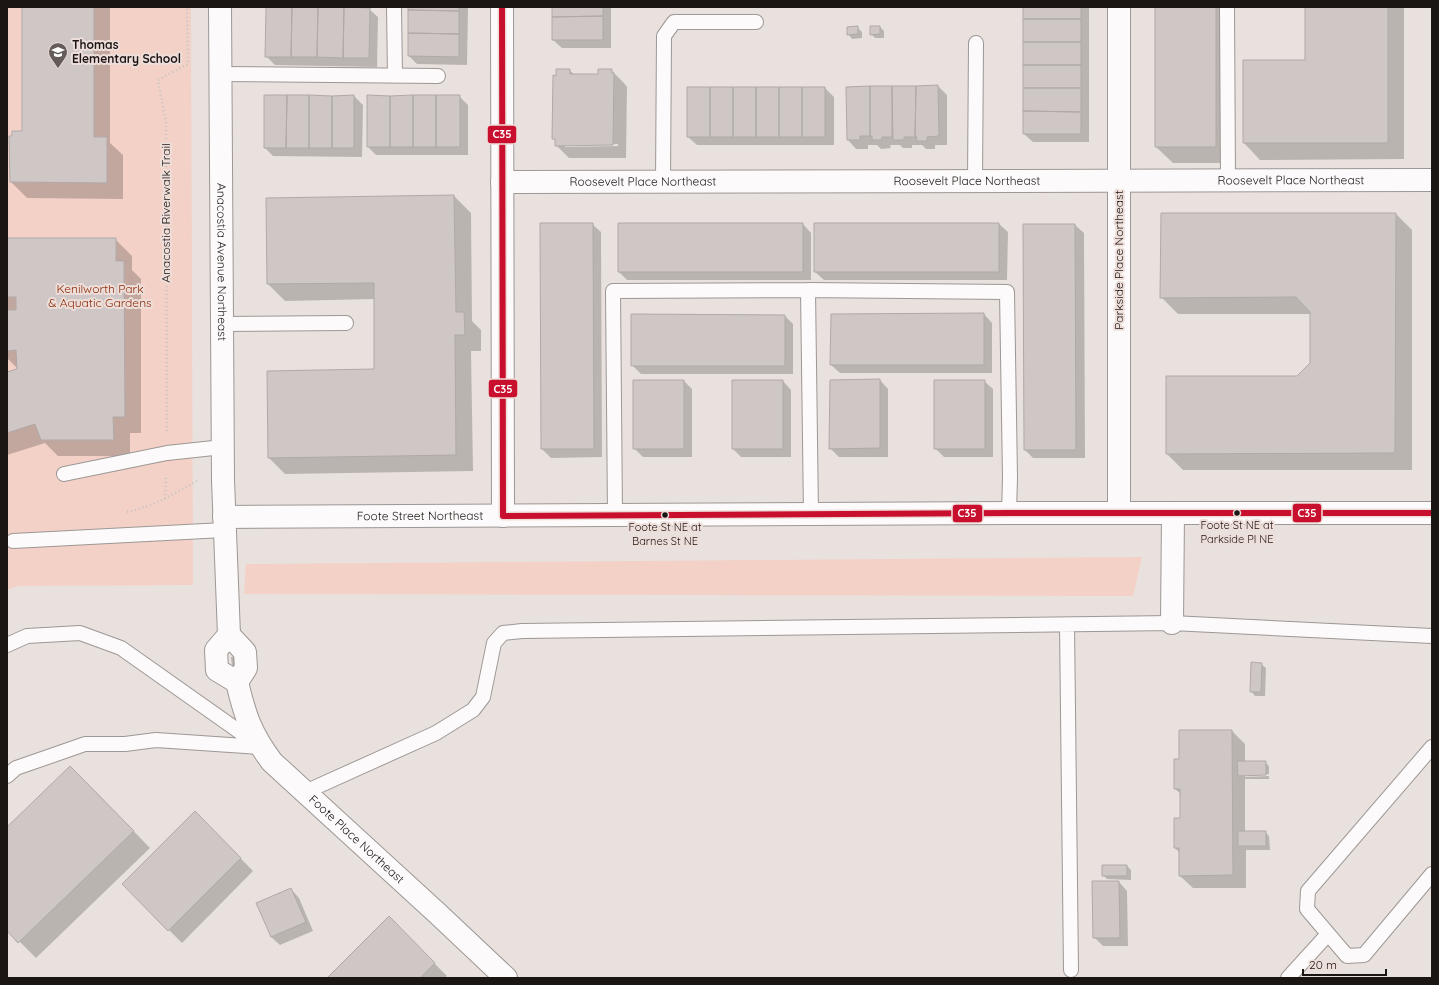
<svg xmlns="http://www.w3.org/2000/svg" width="1439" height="985" font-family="Quicksand,sans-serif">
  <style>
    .green { fill: #f3d1c7 }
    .shadow { fill: #0003; fill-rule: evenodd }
    .building { fill: #cec7c5; stroke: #b0a9a8 }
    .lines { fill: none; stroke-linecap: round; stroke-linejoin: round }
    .service-casing { stroke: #9d9795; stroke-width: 16 }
    .minor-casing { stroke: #9d9795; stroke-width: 24 }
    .path { stroke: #c6c4c3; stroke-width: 2.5; stroke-dasharray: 1 3; stroke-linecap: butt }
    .service { stroke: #fcfafa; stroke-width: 14 }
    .minor { stroke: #fcfafa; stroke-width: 22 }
    .bus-1-casing { stroke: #eeded9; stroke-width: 9 }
    .bus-1 { stroke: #c8102e; stroke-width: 6 }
    .bus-dot { fill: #1b1514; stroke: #eeded9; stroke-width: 1.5 }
    .labels { text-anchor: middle; stroke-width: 4; stroke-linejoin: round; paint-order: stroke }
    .bus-label { font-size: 11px; fill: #1b1514; stroke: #eeded9 }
    .poi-label { font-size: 12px; font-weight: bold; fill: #1b1514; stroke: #eeded9; text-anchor: start }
    .street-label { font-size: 12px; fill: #1b1514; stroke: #eeded9 }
    .park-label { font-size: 12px; fill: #8b2a07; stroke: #eeded9 }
    .line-badge { stroke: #eeded9; stroke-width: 1.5 }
    .badge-label { font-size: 11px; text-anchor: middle; font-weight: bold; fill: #fff }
  </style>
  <rect width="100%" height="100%" fill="#e9e1de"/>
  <path class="green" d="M 7,7 L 191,7 L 193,585 L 18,586 L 7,590 Z
    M 1142,557 L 1133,596 L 244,594 L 246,564 Z"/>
  <path class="shadow" d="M 23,7 L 110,7 L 110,143 L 123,155 L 123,199 L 27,198 L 11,182 L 23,132 Z
    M 267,7 L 369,9 L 378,17 L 377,67 L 275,65 L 266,56 Z
    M 409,7 L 468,7 L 467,65 L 417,64 L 409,56 Z
    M 553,7 L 611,7 L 611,48 L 562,48 L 553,40 Z
    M 1024,7 L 1089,7 L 1089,142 L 1033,142 L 1024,134 Z
    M 1156,7 L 1232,7 L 1232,163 L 1173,163 L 1156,147 Z
    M 1306,7 L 1404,7 L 1404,159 L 1260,160 L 1244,143 L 1244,61 L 1306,61 Z
    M 857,27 L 862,32 L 862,38 L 852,39 L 848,34 Z
    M 880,27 L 884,31 L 884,38 L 875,38 L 871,34 Z
    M 569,70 L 575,75 L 599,75 L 611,70 L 624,83 L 627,87 L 626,158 L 569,158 L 556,145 L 556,141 L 553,138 ZM 618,144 L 618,146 L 565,147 L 565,145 Z
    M 938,86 L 947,95 L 947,145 L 935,145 L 935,149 L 926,149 L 922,145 L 912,145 L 912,148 L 903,148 L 900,145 L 890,145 L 891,148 L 881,149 L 877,145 L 868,145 L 868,149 L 856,149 L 848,140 L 847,88 Z
    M 825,88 L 834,97 L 834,145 L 697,145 L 688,137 Z
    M 265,96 L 354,96 L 363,105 L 362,157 L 273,156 L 265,148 Z
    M 459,96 L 468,105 L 468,155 L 376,155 L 368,147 Z
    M 454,196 L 471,213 L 472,321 L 481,330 L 481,351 L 471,351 L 473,471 L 285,474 L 269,458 L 376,370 L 375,299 L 285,301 L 268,284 Z
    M 1396,214 L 1412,230 L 1412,470 L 1183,470 L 1166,453 L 1297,377 L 1311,363 L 1311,314 L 1178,314 L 1161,297 Z
    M 592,224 L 601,232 L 602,457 L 551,458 L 542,449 Z
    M 803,224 L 811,233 L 811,280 L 627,280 L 619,272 Z
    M 815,224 L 999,224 L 1008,232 L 1007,280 L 824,280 L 815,272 Z
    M 1024,225 L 1075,225 L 1084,233 L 1085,458 L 1033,458 L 1025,450 Z
    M 7,239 L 115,239 L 132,256 L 132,270 L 141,279 L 141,433 L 130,433 L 130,456 L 58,456 L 45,443 L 7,455 L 7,373 L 18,370 L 18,367 L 16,367 L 7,358 Z
    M 984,314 L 992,323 L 992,373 L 840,373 L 831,365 Z
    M 785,316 L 793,324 L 793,374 L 641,374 L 632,365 Z
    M 880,380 L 888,389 L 888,457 L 839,457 L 830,448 Z
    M 684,381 L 692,389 L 692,457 L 643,457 L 634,448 Z
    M 783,381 L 791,390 L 791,457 L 741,457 L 733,449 Z
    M 984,381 L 993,389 L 993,457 L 944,457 L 935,448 Z
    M 231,657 L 238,657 L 236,670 L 232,666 Z
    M 1261,664 L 1266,668 L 1265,696 L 1255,696 L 1251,691 Z
    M 1180,731 L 1232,731 L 1245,744 L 1245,762 L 1265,762 L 1269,766 L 1269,774 L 1245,775 L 1245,777 L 1269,776 L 1269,779 L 1245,779 L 1245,832 L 1265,832 L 1269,836 L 1270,850 L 1246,850 L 1246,888 L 1193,888 L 1180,876 L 1180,853 L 1175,848 L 1181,819 L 1181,794 L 1175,789 L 1180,760 Z
    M 87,783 L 150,848 L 36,958 L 7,929 L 7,828 Z
    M 195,812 L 253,871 L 182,943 L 123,884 Z
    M 1127,866 L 1131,870 L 1131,880 L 1107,879 L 1103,875 Z
    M 1119,882 L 1127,891 L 1128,946 L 1103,946 L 1094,937 Z
    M 291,889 L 299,898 L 313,931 L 280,945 L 271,937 Z
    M 389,918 L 447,976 L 445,978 L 328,978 Z"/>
  <path class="building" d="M 22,7 L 94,7 L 94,137 L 107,137 L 107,183 L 10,182 L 9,136 L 12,136 L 12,131 L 22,131 Z
    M 266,7 L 292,7 L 291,57 L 265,57 Z
    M 292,7 L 318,7 L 317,57 L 291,57 Z
    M 318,7 L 344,7 L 343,58 L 317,57 Z
    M 344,7 L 370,8 L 369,58 L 343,58 Z
    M 408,7 L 459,7 L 459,11 L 408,10 Z
    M 552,7 L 603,7 L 603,16 L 552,17 Z
    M 1023,7 L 1081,7 L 1081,19 L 1023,19 Z
    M 1155,7 L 1216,7 L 1216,147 L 1155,147 Z
    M 1305,7 L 1388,7 L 1388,143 L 1243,143 L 1243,60 L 1305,60 Z
    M 408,10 L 459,11 L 459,34 L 408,33 Z
    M 603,16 L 603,40 L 552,40 L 552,17 Z
    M 1023,19 L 1081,19 L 1081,42 L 1023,42 Z
    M 858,26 L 858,34 L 847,35 L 847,27 Z
    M 870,26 L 880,26 L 880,34 L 870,35 Z
    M 408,33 L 459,34 L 459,57 L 408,56 Z
    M 1023,42 L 1081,42 L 1081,65 L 1023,65 Z
    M 1023,65 L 1081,65 L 1081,88 L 1023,88 Z
    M 556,69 L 570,69 L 570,74 L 598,74 L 598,69 L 612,69 L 612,73 L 614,73 L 613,145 L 555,146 L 555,139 L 552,139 L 553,75 L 556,76 Z
    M 938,85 L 939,136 L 927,137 L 927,141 L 916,141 L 917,137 L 915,137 L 916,86 Z
    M 870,86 L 870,136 L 860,136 L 860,140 L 847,140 L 846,87 Z
    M 870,86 L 892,86 L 892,137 L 882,137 L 882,140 L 872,140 L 872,136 L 870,136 Z
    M 892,86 L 916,86 L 915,137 L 904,137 L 904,140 L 893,140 Z
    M 687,87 L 710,87 L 710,137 L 687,137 Z
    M 710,87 L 733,87 L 733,137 L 710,137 Z
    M 733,87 L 756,87 L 756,137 L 733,137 Z
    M 756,87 L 779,87 L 779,137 L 756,137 Z
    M 779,87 L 802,87 L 802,137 L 779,137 Z
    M 802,87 L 825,87 L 825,137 L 802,137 Z
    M 1023,88 L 1081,88 L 1081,112 L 1023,111 Z
    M 264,95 L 287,95 L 286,148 L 264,148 Z
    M 287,95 L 309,95 L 309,148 L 286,148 Z
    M 309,95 L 332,96 L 332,148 L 309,148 Z
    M 354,95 L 354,148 L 332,148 L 332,96 Z
    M 367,95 L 390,96 L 390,147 L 367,147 Z
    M 413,95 L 436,95 L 436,147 L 413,147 Z
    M 413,95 L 413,147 L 390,147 L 390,96 Z
    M 436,95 L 460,95 L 460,147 L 436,147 Z
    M 1023,111 L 1081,112 L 1081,134 L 1023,134 Z
    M 454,195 L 456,312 L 464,312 L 465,335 L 455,335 L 456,455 L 268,458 L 267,371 L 374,369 L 374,283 L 267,284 L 266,198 Z
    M 1161,213 L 1396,213 L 1395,453 L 1166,454 L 1166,376 L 1297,376 L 1310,363 L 1310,312 L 1296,297 L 1160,298 Z
    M 540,223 L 593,223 L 594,449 L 541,449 Z
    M 618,223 L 803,223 L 803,272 L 618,272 Z
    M 814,223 L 999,223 L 999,272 L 814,272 Z
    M 1023,224 L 1075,224 L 1076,450 L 1024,450 Z
    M 7,238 L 116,238 L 116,261 L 124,261 L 125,417 L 113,417 L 114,440 L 41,440 L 35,424 L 7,433 L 7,372 L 17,369 L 16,350 L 7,351 L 7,310 L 16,310 L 16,297 L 7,297 Z
    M 984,313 L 984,365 L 830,365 L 831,314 Z
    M 631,314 L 785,315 L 785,366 L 631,366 Z
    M 880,379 L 880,448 L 829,449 L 830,380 Z
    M 633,380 L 684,380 L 684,449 L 633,449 Z
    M 732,380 L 783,380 L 783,449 L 732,449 Z
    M 934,380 L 985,380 L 985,449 L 934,449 Z
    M 1251,662 L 1262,663 L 1261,692 L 1250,692 Z
    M 1179,730 L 1232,730 L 1233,875 L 1179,876 L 1179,848 L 1174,848 L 1174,818 L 1180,818 L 1180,789 L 1174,789 L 1174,759 L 1179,759 Z
    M 1237,761 L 1266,761 L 1266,775 L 1238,776 Z
    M 70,766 L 134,831 L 18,943 L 7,931 L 7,827 Z
    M 195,811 L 241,858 L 168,931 L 122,884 Z
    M 1238,831 L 1266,831 L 1266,846 L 1238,846 Z
    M 1102,865 L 1127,865 L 1127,876 L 1102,876 Z
    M 1092,881 L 1119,881 L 1120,938 L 1093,938 Z
    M 291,888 L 306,922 L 271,937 L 256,903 Z
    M 389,916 L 435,963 L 420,978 L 327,978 Z"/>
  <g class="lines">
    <defs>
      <path id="service" d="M 394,7 L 395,76
        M 1227,7 L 1228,180
        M 220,74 L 438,76
        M 975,181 L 976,43
        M 663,182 L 664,36 L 674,22 L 756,22
        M 222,324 L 346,323
        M 64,474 L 167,453 L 223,447
        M 811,514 L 808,290 L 1007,292 L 1010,478 L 1009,513
        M 615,515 L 613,291 L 808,290
        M 13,541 L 224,530
        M 1067,625 L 1071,970
        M 7,645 L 27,636 L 80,633 L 121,648 L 257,744
        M 1432,747 L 1308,891 L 1307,909 L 1347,956 L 1364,955 L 1432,874
        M 7,776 L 16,768 L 85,744 L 125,744 L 156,740 L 261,747
        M 305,792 L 436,733 L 473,710 L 483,697 L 494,643 L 503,633 L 522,631 L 1172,623 L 1432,636
        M 1288,978 L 1328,934"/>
      <g id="minor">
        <path id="s1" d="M 220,7 L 223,480 L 229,635 L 216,650 L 217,670 L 237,682 C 245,716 251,734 272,762 L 437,913 L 506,978"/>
        <path d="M 502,7 L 503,516"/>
        <path d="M 1119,7 L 1119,513"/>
        <path id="s2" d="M 502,182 L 1432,180"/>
        <path id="s3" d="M 224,517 L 1009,513 L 1432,513"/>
        <path d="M 1172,623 L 1173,513"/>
        <path d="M 229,635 L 245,652 L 246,668 L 237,682"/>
      </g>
    </defs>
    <use href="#service" class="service-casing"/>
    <use href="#minor" class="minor-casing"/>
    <path class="path" d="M 167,431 L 166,123 L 158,80 L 188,64 L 187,7
      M 165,499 L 166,476
      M 127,512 C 155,506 173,494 197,481"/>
    <use href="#service" class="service"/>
    <use href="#minor" class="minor"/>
    <defs>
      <path id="bus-1" d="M 502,7 L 503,516
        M 503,516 L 1009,513 L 1432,513"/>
    </defs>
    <use href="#bus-1" class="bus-1-casing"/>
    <use href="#bus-1" class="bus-1"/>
  </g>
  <defs>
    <symbol id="school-pin" viewBox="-11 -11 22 30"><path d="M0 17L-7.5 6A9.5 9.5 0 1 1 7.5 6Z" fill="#635c5b" stroke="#eeded9"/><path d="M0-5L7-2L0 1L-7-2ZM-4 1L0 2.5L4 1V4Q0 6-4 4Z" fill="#fff"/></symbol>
  </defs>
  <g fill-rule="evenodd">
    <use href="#school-pin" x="47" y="41" width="22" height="30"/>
  </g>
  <g class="bus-dot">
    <circle cx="1237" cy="513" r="3.5"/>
    <circle cx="665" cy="515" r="3.5"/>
  </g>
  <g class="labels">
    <g class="bus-label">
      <text x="1237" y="529">Foote St NE at<tspan x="1237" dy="14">Parkside Pl NE</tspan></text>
      <text x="665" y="531">Foote St NE at<tspan x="665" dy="14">Barnes St NE</tspan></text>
    </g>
    <g class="poi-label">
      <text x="72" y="49">Thomas<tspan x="72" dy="14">Elementary School</tspan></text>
    </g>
    <g class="street-label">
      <text dy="4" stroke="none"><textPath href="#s2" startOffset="789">Roosevelt Place Northeast</textPath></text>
      <text dy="4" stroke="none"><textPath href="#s2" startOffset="141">Roosevelt Place Northeast</textPath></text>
      <text dy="4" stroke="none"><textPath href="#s2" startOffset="465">Roosevelt Place Northeast</textPath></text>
      <text transform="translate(166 213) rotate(-90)" y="4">Anacostia Riverwalk Trail</text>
      <text transform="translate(1119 260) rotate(-90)" y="4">Parkside Place Northeast</text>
      <text dy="4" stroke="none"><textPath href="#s1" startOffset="255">Anacostia Avenue Northeast</textPath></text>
      <text dy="4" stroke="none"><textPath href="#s3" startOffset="196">Foote Street Northeast</textPath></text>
      <text dy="4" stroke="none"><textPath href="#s1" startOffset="894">Foote Place Northeast</textPath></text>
    </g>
    <g class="park-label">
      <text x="100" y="293">Kenilworth Park<tspan x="100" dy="14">&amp; Aquatic Gardens</tspan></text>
    </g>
  </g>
  <g class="line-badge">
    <rect x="487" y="125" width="30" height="19" rx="4" fill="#c8102e"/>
    <rect x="488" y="379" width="30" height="19" rx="4" fill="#c8102e"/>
    <rect x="1292" y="503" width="30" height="20" rx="4" fill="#c8102e"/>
    <rect x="952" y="504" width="31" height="19" rx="4" fill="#c8102e"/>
  </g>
  <g class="badge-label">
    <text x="502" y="138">C35</text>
    <text x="503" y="393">C35</text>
    <text x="1307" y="517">C35</text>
    <text x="967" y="517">C35</text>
  </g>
  <rect width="1439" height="985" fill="none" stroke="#1b1514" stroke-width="16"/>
  <path d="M1303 969v6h83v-6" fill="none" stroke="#1b1514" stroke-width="2"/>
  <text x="1309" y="969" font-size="12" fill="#1b1514" stroke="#eeded9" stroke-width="3" paint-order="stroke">20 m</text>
</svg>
